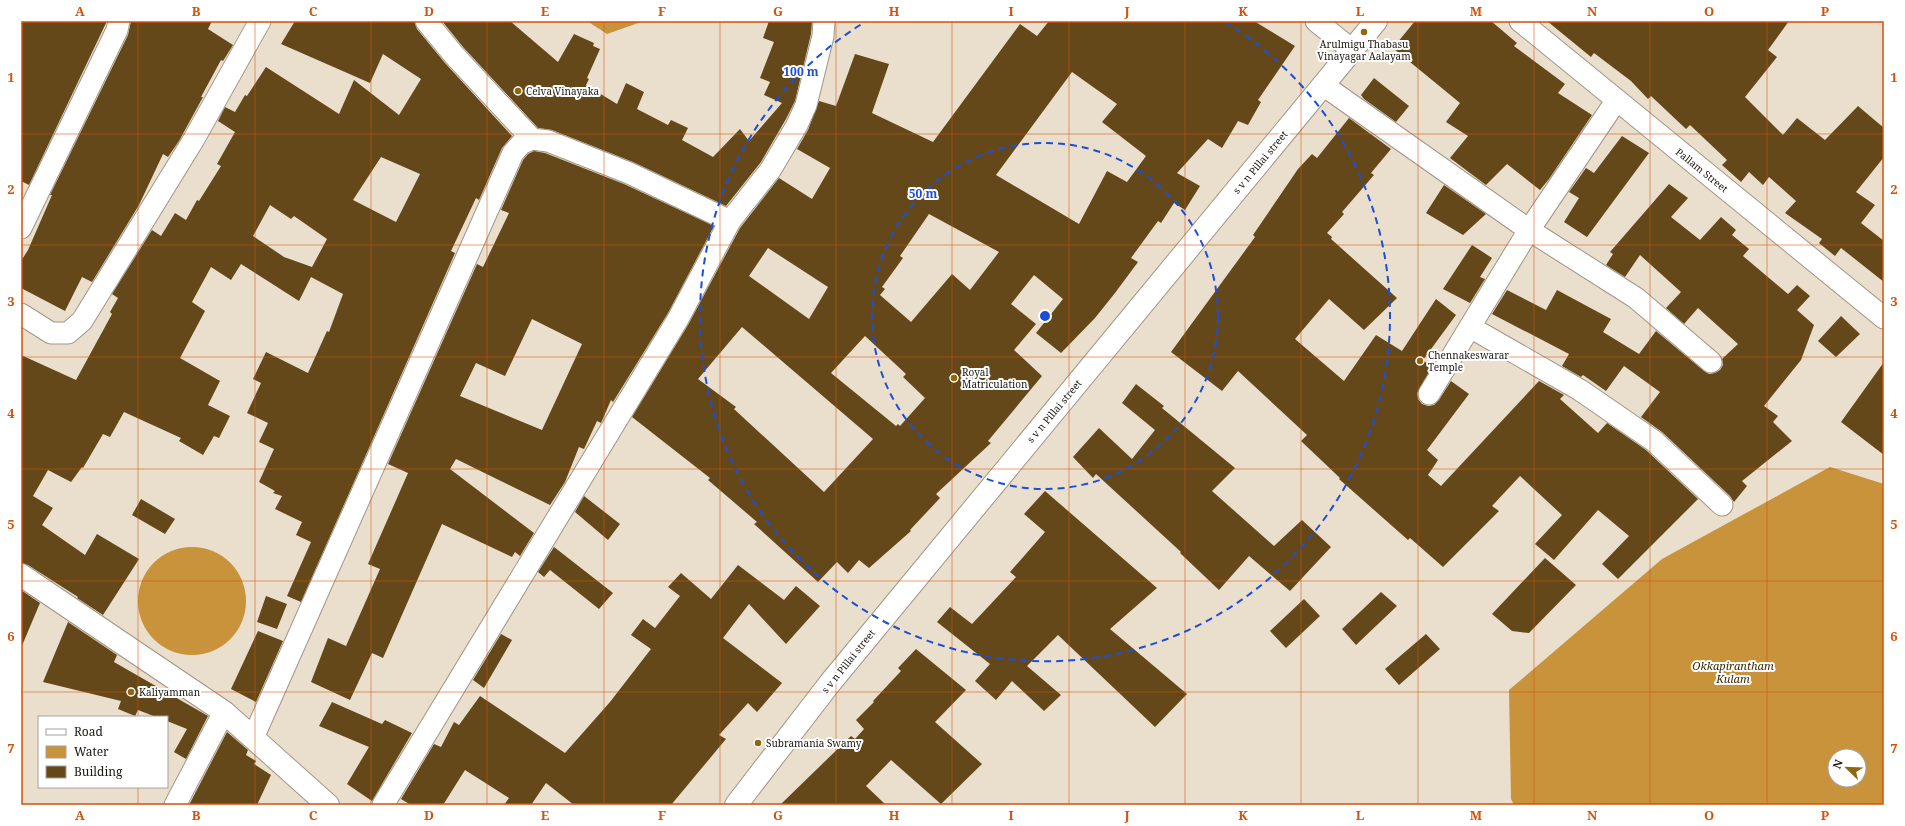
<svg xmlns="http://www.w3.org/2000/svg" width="1905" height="826" font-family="'Noto Serif',serif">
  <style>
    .water { fill: #c9933b; fill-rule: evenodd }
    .building { fill: #644819; fill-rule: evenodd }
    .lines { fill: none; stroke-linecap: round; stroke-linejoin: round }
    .minor-casing { stroke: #a19686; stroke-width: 23 }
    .tertiary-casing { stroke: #a19686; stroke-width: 24 }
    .secondary-casing { stroke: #a19686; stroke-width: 24 }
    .minor { stroke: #fff; stroke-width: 21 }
    .tertiary { stroke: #fff; stroke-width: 22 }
    .secondary { stroke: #fff; stroke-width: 22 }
    .grid { fill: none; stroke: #d3520c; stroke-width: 1; stroke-opacity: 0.55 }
    .ring { fill: none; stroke: #1d4ed8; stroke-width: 2; stroke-dasharray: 7 5 }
    .poi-dot { fill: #926511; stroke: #fff; stroke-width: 1.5 }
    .labels { text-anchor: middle; stroke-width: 4; stroke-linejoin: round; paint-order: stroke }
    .poi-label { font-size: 10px; fill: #1a1610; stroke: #fff; text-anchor: start }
    .street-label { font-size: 10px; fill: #1a1610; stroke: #fff }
    .water-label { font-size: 11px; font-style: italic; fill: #3c2700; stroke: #fff }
    .centre { fill: #1d4ed8; stroke: #fff; stroke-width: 2 }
    .ring-label { font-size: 12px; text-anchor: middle; font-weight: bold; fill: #1d4ed8; stroke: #fff; stroke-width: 4; stroke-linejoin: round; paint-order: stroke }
    .neatline { fill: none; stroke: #d3520c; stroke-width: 1.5 }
    .grid-label { font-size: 13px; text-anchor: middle; font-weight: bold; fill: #d3520c }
  </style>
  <rect width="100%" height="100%" fill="#eadecd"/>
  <path class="water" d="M 587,21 L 644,21 L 607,34 Z
    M 1830,467 L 1884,484 L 1884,805 L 1514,805 L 1511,799 L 1509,690 L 1662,559 ZM 1835,756 L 1859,756 L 1859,780 L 1835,780 Z
    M138 601a54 54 0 1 1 108 0a54 54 0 1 1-108 0Z"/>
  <path class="building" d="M 21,21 L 107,21 L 29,185 L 21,181 Z
    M 131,21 L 212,21 L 208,29 L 233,45 L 223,61 L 221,60 L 201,97 L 203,97 L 179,141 L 168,157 L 163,154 L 139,205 L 92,282 L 82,277 L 65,311 L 21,288 L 21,261 L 28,250 L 52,195 L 50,195 L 128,35 Z
    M 295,21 L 414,21 L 417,29 L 445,63 L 512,136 L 502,148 L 479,200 L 476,198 L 451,251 L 455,253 L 301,602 L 287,596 L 311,542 L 296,535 L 302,522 L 275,509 L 282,496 L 273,493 L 275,491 L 259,482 L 274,449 L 259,442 L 268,423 L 247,413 L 261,383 L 253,379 L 266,352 L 308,373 L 327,331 L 329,332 L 343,294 L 311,277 L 299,301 L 241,264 L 231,280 L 211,267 L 192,302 L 205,311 L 180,358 L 220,381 L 208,405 L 230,416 L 219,438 L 214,436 L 203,455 L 179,441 L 181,438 L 124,412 L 110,437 L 103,434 L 83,468 L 82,467 L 71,482 L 48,470 L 33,496 L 53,508 L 42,525 L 85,555 L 97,534 L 139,559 L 103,615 L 77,598 L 78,597 L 28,565 L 21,563 L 21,355 L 76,380 L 112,314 L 110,312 L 118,298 L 112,294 L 152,230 L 161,236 L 175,213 L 186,220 L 197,200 L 199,201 L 221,166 L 217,164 L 235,132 L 218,121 L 225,107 L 235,112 L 245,95 L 247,96 L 266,67 L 339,114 L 354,80 L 399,115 L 421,79 L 383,54 L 370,83 L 281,44 ZM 381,157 L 420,174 L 396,222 L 353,200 ZM 270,205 L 291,219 L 294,216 L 327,239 L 312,267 L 284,257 L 253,236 Z
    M 442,21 L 510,21 L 558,62 L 574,34 L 594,43 L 593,46 L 600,49 L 587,78 L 589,79 L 586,85 L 617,104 L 626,83 L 644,92 L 637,109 L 668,125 L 671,120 L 688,128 L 682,140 L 713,157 L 740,129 L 749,141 L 782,103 L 764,95 L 770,82 L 760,78 L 774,42 L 763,38 L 769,21 L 812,21 L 811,34 L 795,101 L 786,119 L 761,162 L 726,206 L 633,162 L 552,130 L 538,128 L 463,47 Z
    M 1049,21 L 1254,21 L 1295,46 L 1258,100 L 1261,102 L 1248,125 L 1238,121 L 1222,148 L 1208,139 L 1177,173 L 1200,186 L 1185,210 L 1174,203 L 1161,223 L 1158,221 L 1131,258 L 1138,262 L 1115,293 L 1095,318 L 1061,353 L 1036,333 L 1063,299 L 1034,275 L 1011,304 L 1036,324 L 1014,350 L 1042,376 L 988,441 L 991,443 L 936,494 L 940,498 L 910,530 L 911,531 L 869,568 L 859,560 L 848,573 L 837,562 L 818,582 L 754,524 L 757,522 L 708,480 L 710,478 L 632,417 L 688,325 L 740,228 L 779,178 L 812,199 L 830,168 L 797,149 L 808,130 L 819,101 L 836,106 L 855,54 L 889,64 L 872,113 L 933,142 L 1020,24 L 1037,36 ZM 1072,72 L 1117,104 L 1102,122 L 1146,156 L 1127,182 L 1107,171 L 1079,224 L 996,175 ZM 929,214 L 999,252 L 970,290 L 952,274 L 911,322 L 880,295 L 885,289 L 882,287 L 903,258 L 900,256 ZM 768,248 L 828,287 L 809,319 L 749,276 ZM 742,327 L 873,439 L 824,492 L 734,409 L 736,407 L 698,379 ZM 865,336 L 906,374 L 903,377 L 925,398 L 900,426 L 898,424 L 896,426 L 831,373 Z
    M 1415,21 L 1491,21 L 1517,43 L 1514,46 L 1565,84 L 1558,93 L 1592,115 L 1549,179 L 1540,190 L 1507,164 L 1486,185 L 1450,158 L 1468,136 L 1446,122 L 1460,103 L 1393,48 Z
    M 1547,21 L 1789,21 L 1768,50 L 1777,57 L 1745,97 L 1783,135 L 1797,118 L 1825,140 L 1858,106 L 1884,128 L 1884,157 L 1856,192 L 1875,205 L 1861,223 L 1884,241 L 1884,282 L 1841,248 L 1835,256 L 1819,243 L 1822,239 L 1785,213 L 1796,201 L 1769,177 L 1763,185 L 1749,172 L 1741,182 L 1722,165 L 1727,160 L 1690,125 L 1686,129 L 1651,96 L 1648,99 L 1631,81 L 1594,53 L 1591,57 Z
    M 1374,78 L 1409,106 L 1396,122 L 1364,99 L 1361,95 Z
    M 1349,118 L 1391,149 L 1371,173 L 1374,175 L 1342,212 L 1344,214 L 1327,233 L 1332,237 L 1331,239 L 1397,298 L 1364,330 L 1329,299 L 1295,339 L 1344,381 L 1376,335 L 1402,351 L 1436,299 L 1456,315 L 1423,360 L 1432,367 L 1417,393 L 1418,399 L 1422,404 L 1428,406 L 1434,405 L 1439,400 L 1451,381 L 1469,394 L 1427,450 L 1438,460 L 1428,475 L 1441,486 L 1539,381 L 1564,395 L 1560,399 L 1598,433 L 1607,423 L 1646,450 L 1698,499 L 1618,579 L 1602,564 L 1629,536 L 1598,510 L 1554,560 L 1535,544 L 1562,515 L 1520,476 L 1492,506 L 1499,511 L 1443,567 L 1410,538 L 1408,540 L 1339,479 L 1340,478 L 1301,441 L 1307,435 L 1238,371 L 1222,391 L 1171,352 L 1255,237 L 1253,235 L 1298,169 L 1312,154 L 1317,158 Z
    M 1622,136 L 1649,153 L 1587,237 L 1564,222 L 1579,198 L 1569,192 L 1586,168 L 1594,173 Z
    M 534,151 L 545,153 L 624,184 L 714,226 L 668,313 L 613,402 L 611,400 L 601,423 L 597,421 L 584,449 L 579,447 L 565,482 L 550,505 L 456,459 L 450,469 L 534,533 L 520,556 L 515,552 L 512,557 L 442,524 L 383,658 L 372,653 L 350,700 L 311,682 L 328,638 L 346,646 L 380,569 L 368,564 L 408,473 L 388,464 L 477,264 L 483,267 L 509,213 L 501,210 L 523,160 L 528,154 ZM 532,319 L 582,344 L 542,430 L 460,396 L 476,363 L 505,376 Z
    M 1669,184 L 1688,198 L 1671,217 L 1700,240 L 1721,217 L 1736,230 L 1732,235 L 1749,249 L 1743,256 L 1788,294 L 1797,285 L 1810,296 L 1797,310 L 1814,325 L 1801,360 L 1764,406 L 1778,416 L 1773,422 L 1792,441 L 1742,481 L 1747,486 L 1734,502 L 1730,496 L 1662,432 L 1641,417 L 1660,392 L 1624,366 L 1606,391 L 1583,375 L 1581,377 L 1562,366 L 1569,354 L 1492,314 L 1507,290 L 1546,310 L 1557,290 L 1611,319 L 1603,332 L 1639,354 L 1656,331 L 1704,371 L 1709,374 L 1715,373 L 1720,370 L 1723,365 L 1722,359 L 1738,344 L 1698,308 L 1684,324 L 1666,308 L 1681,292 L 1640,255 L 1625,277 L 1606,265 L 1613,254 L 1610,252 Z
    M 1444,185 L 1486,214 L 1463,235 L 1426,213 Z
    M 1472,245 L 1492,258 L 1480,277 L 1485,279 L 1470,303 L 1443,289 Z
    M 1841,316 L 1860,334 L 1836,357 L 1818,341 Z
    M 1884,362 L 1884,455 L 1841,422 Z
    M 1136,384 L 1164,406 L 1162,408 L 1235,468 L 1212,491 L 1274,546 L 1302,520 L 1331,547 L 1290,591 L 1249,556 L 1219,590 L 1180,553 L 1181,552 L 1096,474 L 1093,478 L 1073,457 L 1099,428 L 1132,459 L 1155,430 L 1122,403 Z
    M 1045,491 L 1157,588 L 1110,629 L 1187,694 L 1155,727 L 1058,635 L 1027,666 L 1061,695 L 1044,711 L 1012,681 L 996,700 L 975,681 L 990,664 L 937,622 L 950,607 L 972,624 L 1016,577 L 1010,572 L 1045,532 L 1024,514 Z
    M 584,496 L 620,524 L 608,540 L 575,512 Z
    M 141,499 L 175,519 L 165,534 L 132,515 Z
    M 554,547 L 613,593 L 599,609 L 550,570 L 544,577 L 538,572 Z
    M 1545,558 L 1576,585 L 1529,633 L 1512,631 L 1492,614 Z
    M 738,565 L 784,600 L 796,586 L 820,606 L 786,644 L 749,604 L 723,638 L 782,683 L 757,712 L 748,703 L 719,735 L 726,739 L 671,805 L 574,805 L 546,783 L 531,805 L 504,805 L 509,798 L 465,770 L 443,805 L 411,805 L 401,799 L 434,744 L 441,747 L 454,722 L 459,725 L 480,696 L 565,753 L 610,702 L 651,649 L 631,635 L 643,619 L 655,628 L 680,596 L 668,587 L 681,573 L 711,599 Z
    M 21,590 L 40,603 L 21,648 Z
    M 1381,592 L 1397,606 L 1356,645 L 1342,629 Z
    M 266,596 L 287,604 L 277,629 L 257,622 Z
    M 1304,599 L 1320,616 L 1286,648 L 1270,631 Z
    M 68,622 L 117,655 L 114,662 L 208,716 L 186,759 L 174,752 L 187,729 L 167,721 L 167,717 L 156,717 L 138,710 L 135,716 L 118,709 L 121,701 L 43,682 Z
    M 258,631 L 283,641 L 256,702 L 231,689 Z
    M 501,634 L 512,640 L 484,688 L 473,680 Z
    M 1426,634 L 1440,649 L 1399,685 L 1385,669 Z
    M 916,649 L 966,690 L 935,722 L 982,764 L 941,804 L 891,760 L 866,786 L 886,805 L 780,805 L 851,736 L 855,739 L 864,729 L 856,720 L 874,702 L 873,701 L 901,671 L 898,668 Z
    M 332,702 L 382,724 L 385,720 L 412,733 L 372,801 L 347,784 L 369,747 L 319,726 Z
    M 227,732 L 248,750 L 246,755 L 256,761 L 254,764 L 271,775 L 257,805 L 189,805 Z"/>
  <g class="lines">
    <defs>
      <path id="minor" d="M 426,21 L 454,55 L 532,139
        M 1316,21 L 1352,50
        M 1520,21 L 1884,318
        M 1323,85 L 1529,230 L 1636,298 L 1711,362
        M 21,228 L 117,30 L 119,21
        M 21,314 L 51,333 L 68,333 L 82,321 L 194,139 L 260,21
        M 1470,327 L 1580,390 L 1654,441 L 1722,505
        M 1429,394 L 1529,230 L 1616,101
        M 253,738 L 513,153 L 521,144 L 532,139 L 548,141 L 629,173 L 730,221
        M 175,805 L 224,712
        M 383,805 L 678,319 L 730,221 L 771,169 L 797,125 L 806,105 L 823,36 L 824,21"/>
      <path id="tertiary" d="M 736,805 L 830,683 L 1376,21"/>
      <path id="secondary" d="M 21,575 L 224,712 L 328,805"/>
    </defs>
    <use href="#minor" class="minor-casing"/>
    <use href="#tertiary" class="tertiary-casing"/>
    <use href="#secondary" class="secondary-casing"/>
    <use href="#minor" class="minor"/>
    <use href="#tertiary" class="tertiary"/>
    <use href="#secondary" class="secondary"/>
  </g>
  <path class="grid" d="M 138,21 L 138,717M 255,21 L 255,805M 371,21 L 371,805M 487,21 L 487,805M 604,21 L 604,805M 720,21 L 720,805M 836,21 L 836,805M 952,21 L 952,805M 1069,21 L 1069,805M 1185,21 L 1185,805M 1301,21 L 1301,805M 1418,21 L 1418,805M 1534,21 L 1534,805M 1650,21 L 1650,805M 1767,21 L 1767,805M 21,134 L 1884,134M 21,245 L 1884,245M 21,357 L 1884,357M 21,469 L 1884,469M 21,581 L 1884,581M 21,692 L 1884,692M 138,787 L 138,805"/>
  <g class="ring">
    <circle cx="1045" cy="316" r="173"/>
    <path d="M1225 22A345 345 0 1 1 865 22"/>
  </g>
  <g class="poi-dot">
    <circle cx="1364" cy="32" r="4"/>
    <circle cx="518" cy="91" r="4"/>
    <circle cx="1420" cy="361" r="4"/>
    <circle cx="954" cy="378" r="4"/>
    <circle cx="131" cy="692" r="4"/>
    <circle cx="758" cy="743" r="4"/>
  </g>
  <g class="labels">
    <g class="poi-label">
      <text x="1364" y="48" text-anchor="middle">Arulmigu Thabasu<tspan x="1364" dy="12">Vinayagar Aalayam</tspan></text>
      <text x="526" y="95">Celva Vinayaka</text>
      <text x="1428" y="359">Chennakeswarar<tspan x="1428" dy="12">Temple</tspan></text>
      <text x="962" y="376">Royal<tspan x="962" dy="12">Matriculation</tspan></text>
      <text x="139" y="696">Kaliyamman</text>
      <text x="766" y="747">Subramania Swamy</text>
    </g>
    <g class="street-label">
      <text transform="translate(1260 162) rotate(-50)" y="4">s v n Pillai street</text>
      <text transform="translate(1702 170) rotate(39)" y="4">Pallam Street</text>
      <text transform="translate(1054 411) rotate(-50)" y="4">s v n Pillai street</text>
      <text transform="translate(848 661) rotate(-51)" y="4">s v n Pillai street</text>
    </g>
    <g class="water-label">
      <text x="1733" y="670">Okkapirantham<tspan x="1733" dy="13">Kulam</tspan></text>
    </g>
  </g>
  <circle cx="1045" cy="316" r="6" class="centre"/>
  <g class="ring-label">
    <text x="801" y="76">100 m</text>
    <text x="923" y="198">50 m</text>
  </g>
  <rect width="1905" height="826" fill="none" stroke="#ffffff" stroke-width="44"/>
  <rect x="38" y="716" width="130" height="72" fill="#ffffff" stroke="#a3a29f"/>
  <rect x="46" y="729" width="20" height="6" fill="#ffffff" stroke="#a3a29f"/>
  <text x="74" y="736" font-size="12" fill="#1a1610">Road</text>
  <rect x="46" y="746" width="20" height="12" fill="#c9933b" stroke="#a3a29f"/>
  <text x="74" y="756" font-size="12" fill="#1a1610">Water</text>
  <rect x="46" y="766" width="20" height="12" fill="#644819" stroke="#a3a29f"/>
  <text x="74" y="776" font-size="12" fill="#1a1610">Building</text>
  <g transform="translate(1847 768) rotate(293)"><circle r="19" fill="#ffffff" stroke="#a3a29f"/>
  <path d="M0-3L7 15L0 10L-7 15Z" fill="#926511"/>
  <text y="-6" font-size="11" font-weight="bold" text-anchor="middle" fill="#1a1610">N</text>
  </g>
  <rect x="22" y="22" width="1861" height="782" class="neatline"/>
  <g class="grid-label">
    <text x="80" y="16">A</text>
    <text x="196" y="16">B</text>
    <text x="313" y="16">C</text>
    <text x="429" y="16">D</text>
    <text x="545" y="16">E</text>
    <text x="662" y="16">F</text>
    <text x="778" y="16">G</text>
    <text x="894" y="16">H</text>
    <text x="1011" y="16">I</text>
    <text x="1127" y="16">J</text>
    <text x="1243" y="16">K</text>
    <text x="1360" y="16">L</text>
    <text x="1476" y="16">M</text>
    <text x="1592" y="16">N</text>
    <text x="1709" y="16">O</text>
    <text x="1825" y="16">P</text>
    <text x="11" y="82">1</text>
    <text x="1894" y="82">1</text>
    <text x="11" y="194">2</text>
    <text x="1894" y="194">2</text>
    <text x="11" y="306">3</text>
    <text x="1894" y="306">3</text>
    <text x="11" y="418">4</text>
    <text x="1894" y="418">4</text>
    <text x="11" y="529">5</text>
    <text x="1894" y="529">5</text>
    <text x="11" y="641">6</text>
    <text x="1894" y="641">6</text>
    <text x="11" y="753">7</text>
    <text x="1894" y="753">7</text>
    <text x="80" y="820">A</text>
    <text x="196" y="820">B</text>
    <text x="313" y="820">C</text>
    <text x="429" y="820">D</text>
    <text x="545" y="820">E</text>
    <text x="662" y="820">F</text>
    <text x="778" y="820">G</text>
    <text x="894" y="820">H</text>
    <text x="1011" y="820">I</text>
    <text x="1127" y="820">J</text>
    <text x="1243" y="820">K</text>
    <text x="1360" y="820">L</text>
    <text x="1476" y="820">M</text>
    <text x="1592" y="820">N</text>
    <text x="1709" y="820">O</text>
    <text x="1825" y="820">P</text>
  </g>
</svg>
